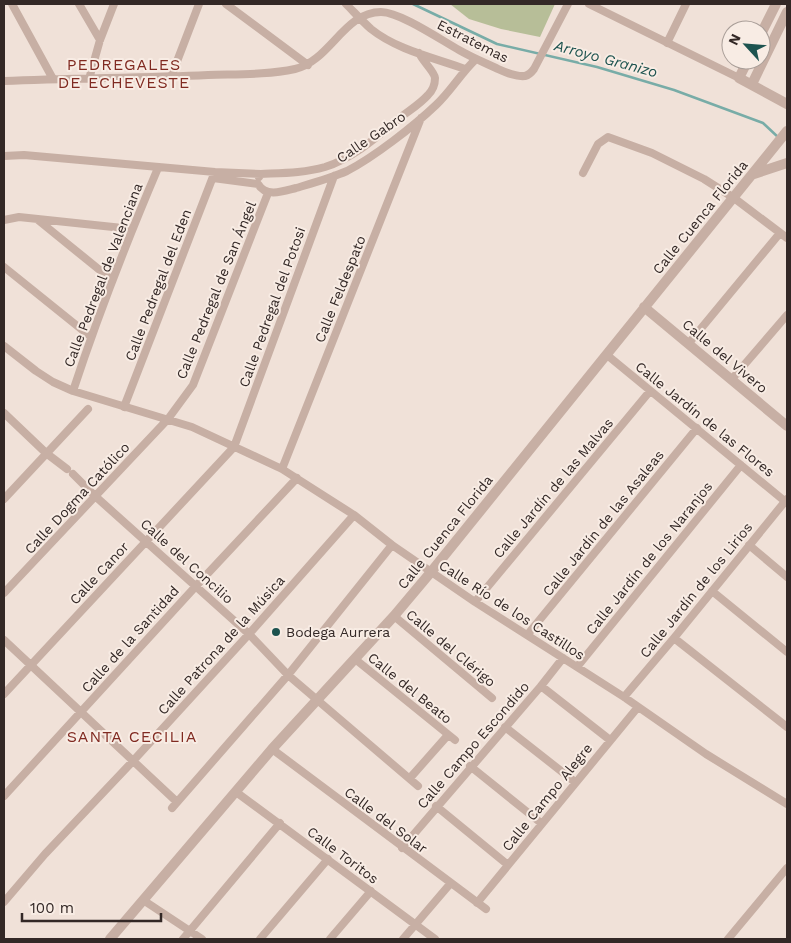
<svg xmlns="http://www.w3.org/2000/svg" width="791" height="943" font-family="'Work Sans',sans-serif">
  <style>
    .green { fill: #b7be98 }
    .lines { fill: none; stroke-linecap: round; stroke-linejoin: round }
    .stream { stroke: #78aca7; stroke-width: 2.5 }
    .minor { stroke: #c7afa4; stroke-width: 8 }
    .tertiary { stroke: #c7afa4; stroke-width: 10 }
    .poi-dot { fill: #1d534f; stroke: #f8ece4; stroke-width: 2 }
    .labels { text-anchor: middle; stroke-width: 4; stroke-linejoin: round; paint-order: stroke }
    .street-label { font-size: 14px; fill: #332826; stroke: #f8ece4 }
    .poi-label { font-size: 14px; fill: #332826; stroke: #f8ece4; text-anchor: start }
    .water-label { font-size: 15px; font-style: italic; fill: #1d534f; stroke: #f8ece4 }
    .quarter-label { font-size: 16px; letter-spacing: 1px; fill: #802a21; stroke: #f8ece4 }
  </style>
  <rect width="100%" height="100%" fill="#f0e1d8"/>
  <path class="green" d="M 450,4 L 555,4 L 540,37 L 501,29 L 469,19 Z"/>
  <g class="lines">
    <path class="stream" d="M 413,4 L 497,44 L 597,67 L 674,90 L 763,123 L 779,138"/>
    <path class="minor" d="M 12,4 L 53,79
      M 79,4 L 100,40
      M 226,4 L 308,65
      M 346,4 C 354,12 362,21 371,29 C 397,50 435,58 465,69
      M 589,4 L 739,78
      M 667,43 L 686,4
      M 171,77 L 199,4
      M 89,79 L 100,40 L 114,4
      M 4,81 C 72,78 140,78 208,75 C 237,74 267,75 295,69 C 330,61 344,12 381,12 C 400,12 441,40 459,50 C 471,57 483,62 496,68 C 505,72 515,77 525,76 C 529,75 531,73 534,69 L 568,4
      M 4,156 L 24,155 L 215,172 L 261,174
      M 583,173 L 598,144 L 608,137 L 652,153 L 704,179 L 734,198 L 787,238
      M 259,177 L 261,174 C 282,173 304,173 325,167 C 354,158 378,136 401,117 C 410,110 420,104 428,95 C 432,91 435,84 435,78 C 434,71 423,62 419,53
      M 213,178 L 258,184 C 266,198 284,191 296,188 C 313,183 331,178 347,171 C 374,157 414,126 436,105 C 451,91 461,73 476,59
      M 4,220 L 19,217 L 132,229
      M 38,220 L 112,280
      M 4,267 L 91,337
      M 689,343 L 780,233
      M 4,346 L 36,371 L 53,382 L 73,391 L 192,427 L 282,469 L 354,515 L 392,545 L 475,602 L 624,697 L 706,754 L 787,804
      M 607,355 L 787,503
      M 732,379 L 787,315
      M 73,391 C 98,315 127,241 158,168
      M 124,407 L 214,174
      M 4,413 L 46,453 L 67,469
      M 282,469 L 421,118
      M 73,474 L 95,496 L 249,634 L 288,675 L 418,786
      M 4,499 L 88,409
      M 749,545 L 787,577
      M 712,591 L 787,652
      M 4,593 L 168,419 L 193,385 L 268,193
      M 475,602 L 650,391
      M 394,616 L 492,698
      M 528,634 L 697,428
      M 674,638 L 787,727
      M 4,640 L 177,802
      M 355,659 L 455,740
      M 577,667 L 741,465
      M 541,686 L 610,740
      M 4,694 L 234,447 L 334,176
      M 624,697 L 674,638 L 787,499
      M 505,727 L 575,782
      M 272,749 L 486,909
      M 470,766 L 541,823
      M 410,778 L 448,735
      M 236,792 L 435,939
      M 4,796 L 196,586 L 297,478
      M 436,806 L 508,865
      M 172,808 L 288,675 L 392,545
      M 402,848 L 541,686 L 563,658
      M 143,900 L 202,939
      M 4,902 L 45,854 L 133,761 L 249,634 L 354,515
      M 477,903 L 638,707
      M 183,939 L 280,823
      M 260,939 L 328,859
      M 330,939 L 371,891
      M 403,939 L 450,884
      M 728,939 L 787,868"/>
    <path class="tertiary" d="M 761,34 L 776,4
      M 748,60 L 739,78 L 787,104
      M 752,84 L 787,12
      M 754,174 L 787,163
      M 644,307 L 787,426
      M 110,939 L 272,749 L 394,616 L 431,572 L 787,131"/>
  </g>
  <circle class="poi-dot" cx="276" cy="632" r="5"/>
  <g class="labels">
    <g class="street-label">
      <text transform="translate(473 41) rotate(27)" y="5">Estratemas</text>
      <text transform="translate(371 137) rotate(-34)" y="5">Calle Gabro</text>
      <text transform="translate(700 217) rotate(-51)" y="5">Calle Cuenca Florida</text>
      <text transform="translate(103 275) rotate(-69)" y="5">Calle Pedregal de Valenciana</text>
      <text transform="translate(158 285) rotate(-69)" y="5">Calle Pedregal del Eden</text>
      <text transform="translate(340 289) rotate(-68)" y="5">Calle Feldespato</text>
      <text transform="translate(216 290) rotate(-68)" y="5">Calle Pedregal de San Ángel</text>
      <text transform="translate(272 307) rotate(-70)" y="5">Calle Pedregal del Potosi</text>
      <text transform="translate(725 356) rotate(40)" y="5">Calle del Vivero</text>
      <text transform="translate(705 419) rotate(39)" y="5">Calle Jardín de las Flores</text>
      <text transform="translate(553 488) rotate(-50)" y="5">Calle Jardín de las Malvas</text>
      <text transform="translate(77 498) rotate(-47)" y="5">Calle Dogma Católico</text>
      <text transform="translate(603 523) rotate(-51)" y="5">Calle Jardín de las Asaleas</text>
      <text transform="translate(445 532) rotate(-51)" y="5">Calle Cuenca Florida</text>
      <text transform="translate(649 558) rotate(-51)" y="5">Calle Jardín de los Naranjos</text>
      <text transform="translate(187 561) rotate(42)" y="5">Calle del Concilio</text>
      <text transform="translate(99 573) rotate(-47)" y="5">Calle Canor</text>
      <text transform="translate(696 590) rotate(-51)" y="5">Calle Jardín de los Lirios</text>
      <text transform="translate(512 610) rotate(33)" y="5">Calle Río de los Castillos</text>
      <text transform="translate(130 639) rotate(-48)" y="5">Calle de la Santidad</text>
      <text transform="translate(221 645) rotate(-48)" y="5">Calle Patrona de la Música</text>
      <text transform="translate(451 648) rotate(40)" y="5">Calle del Clérigo</text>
      <text transform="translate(410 688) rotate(39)" y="5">Calle del Beato</text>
      <text transform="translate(473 745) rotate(-49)" y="5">Calle Campo Escondido</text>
      <text transform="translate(547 797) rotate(-51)" y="5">Calle Campo Alegre</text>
      <text transform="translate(386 820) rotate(37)" y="5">Calle del Solar</text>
      <text transform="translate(343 855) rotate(37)" y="5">Calle Toritos</text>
    </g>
    <g class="poi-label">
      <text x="286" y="637">Bodega Aurrera</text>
    </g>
    <g class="water-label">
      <text transform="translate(606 59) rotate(15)" y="5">Arroyo Granizo</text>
    </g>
    <g class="quarter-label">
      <text x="124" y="70">PEDREGALES<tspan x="124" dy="18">DE ECHEVESTE</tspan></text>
      <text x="132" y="742">SANTA CECILIA</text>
    </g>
  </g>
  <rect width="791" height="943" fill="none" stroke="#332826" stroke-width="10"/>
  <g transform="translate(746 45) rotate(296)"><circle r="24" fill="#f8ece4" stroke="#a99e98"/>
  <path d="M0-4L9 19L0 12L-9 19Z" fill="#1d534f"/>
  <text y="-8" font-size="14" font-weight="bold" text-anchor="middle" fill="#332826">N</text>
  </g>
  <path d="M22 913v8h139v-8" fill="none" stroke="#332826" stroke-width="2.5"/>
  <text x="30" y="913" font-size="15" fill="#332826" stroke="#f8ece4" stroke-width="4" paint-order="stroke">100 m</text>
</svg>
